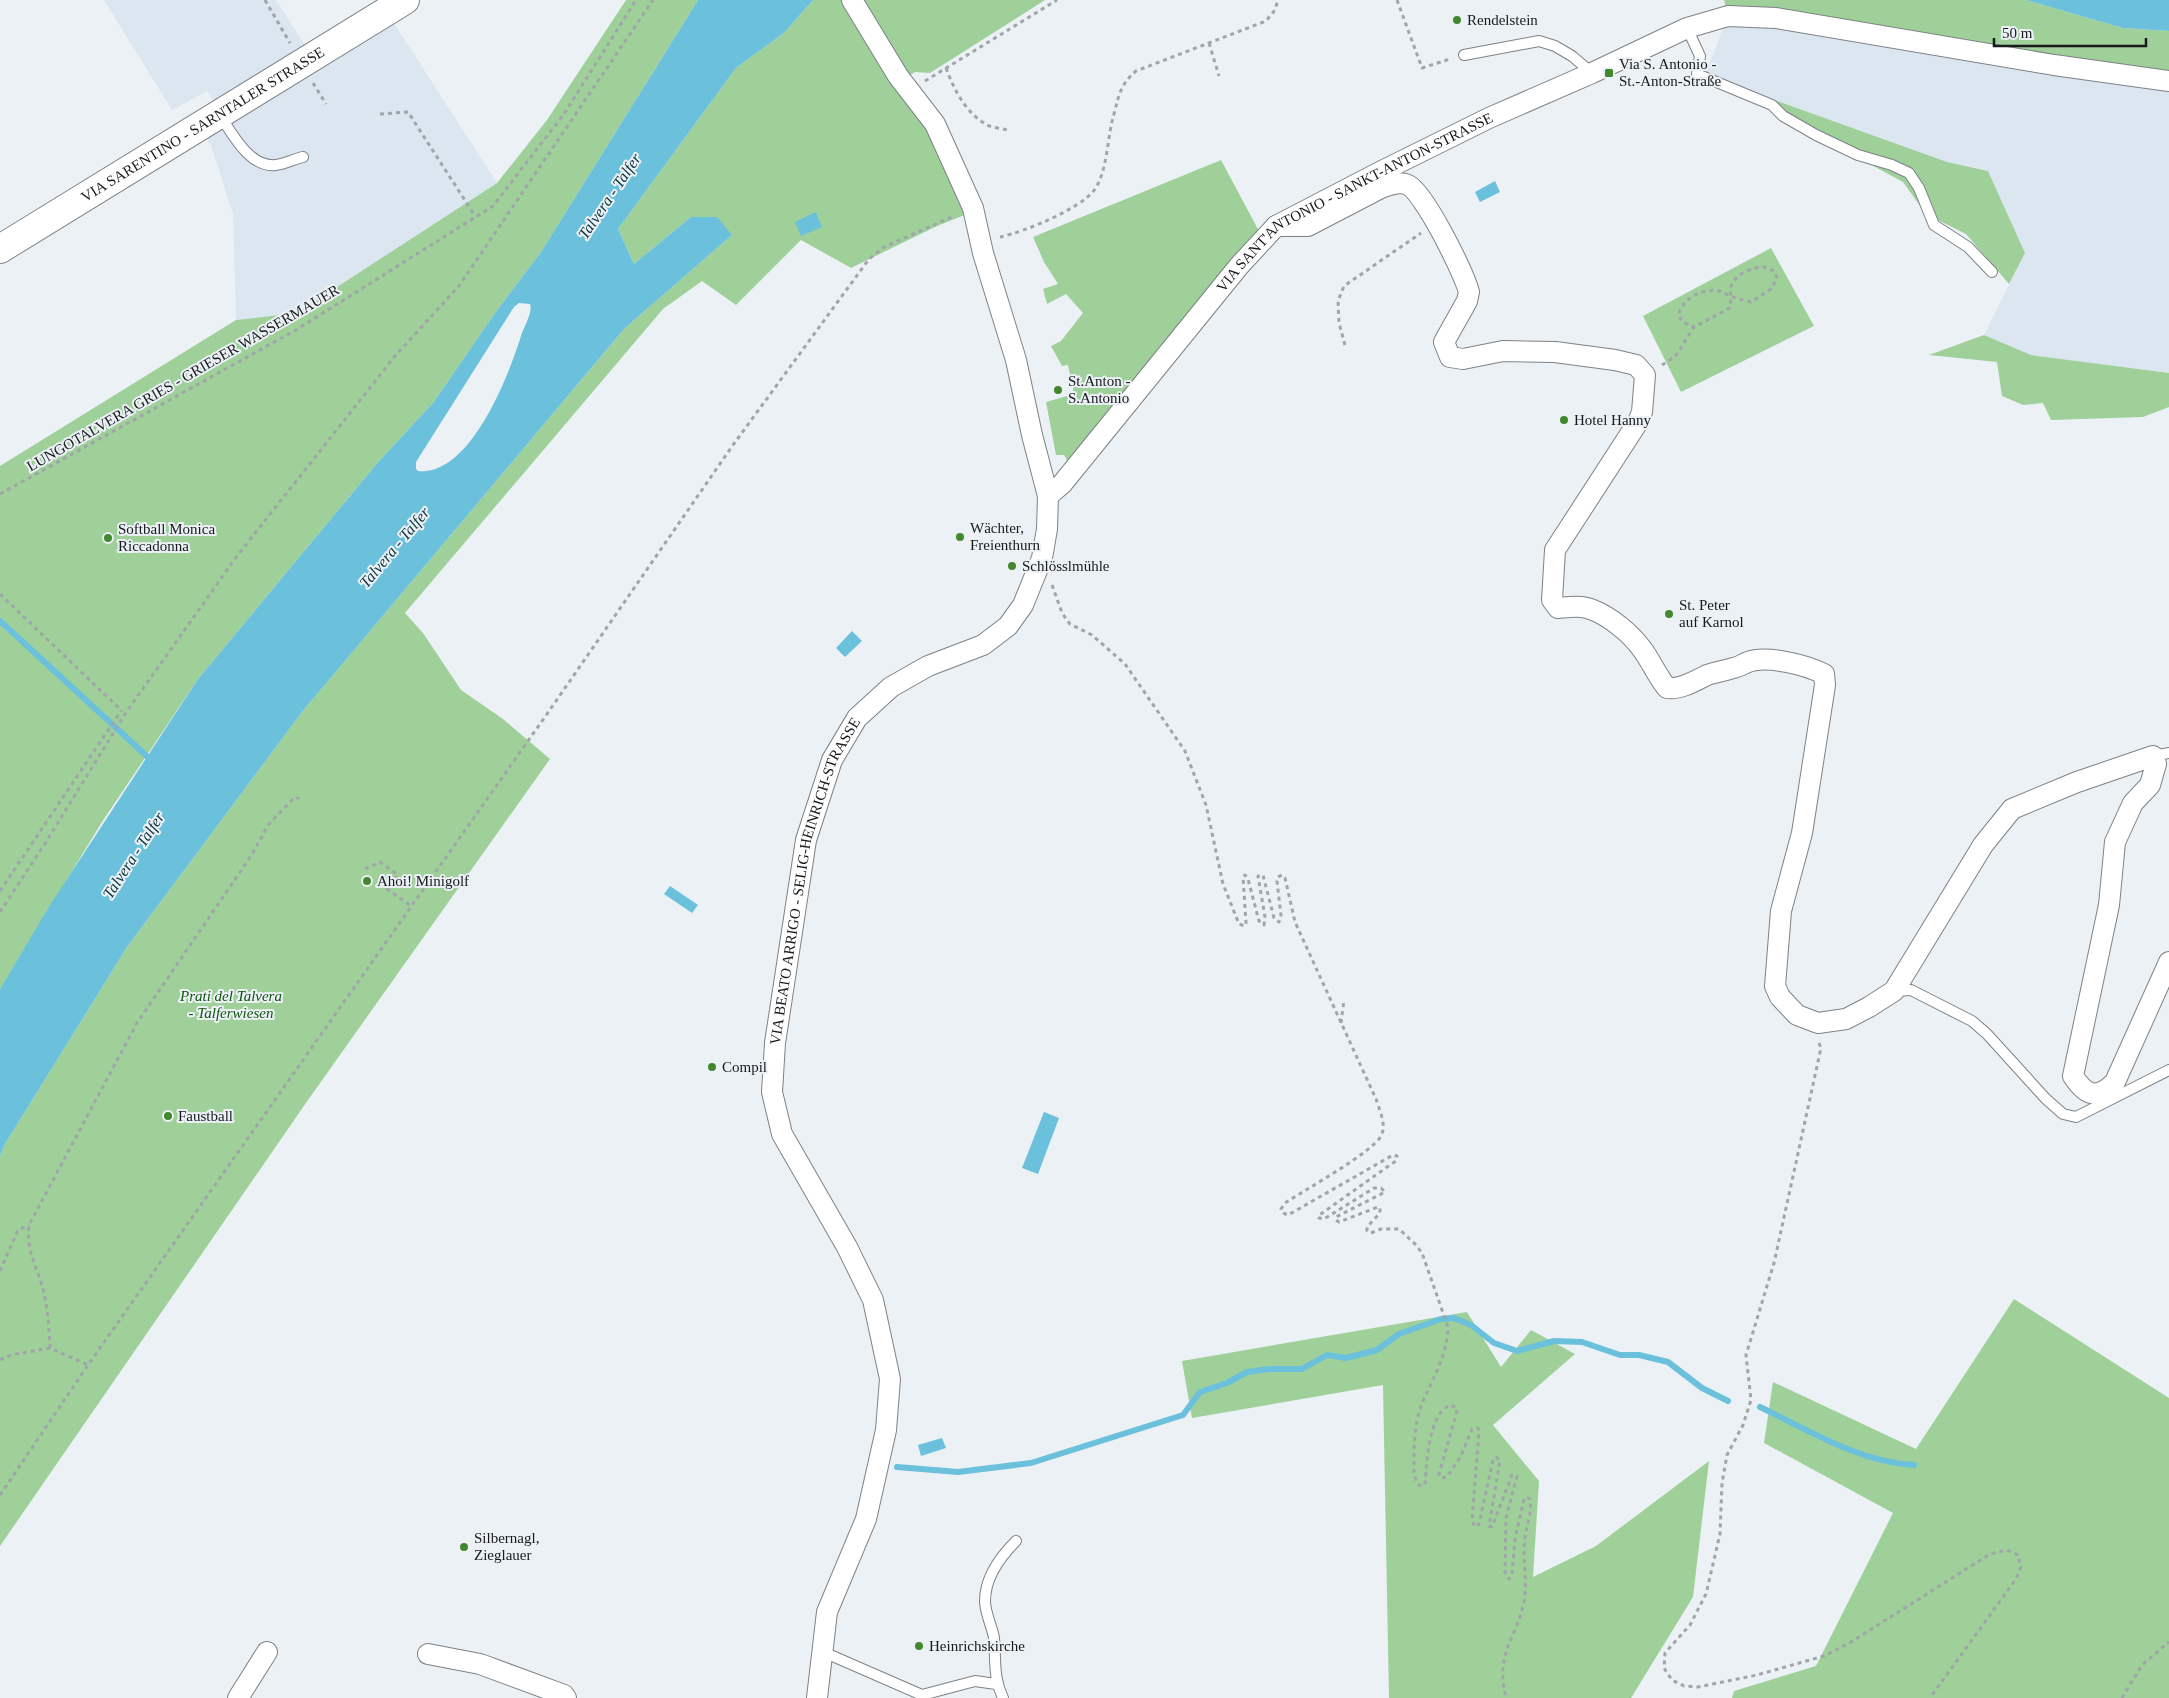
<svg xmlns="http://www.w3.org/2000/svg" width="2169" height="1698" font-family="'Times New Roman',serif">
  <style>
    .built { fill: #dbe6f0 }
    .green { fill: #9fd09a }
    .water { fill: #6bc0dc; fill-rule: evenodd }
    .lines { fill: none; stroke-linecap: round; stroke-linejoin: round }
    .stream { stroke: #6bc0dc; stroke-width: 6 }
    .lane-casing { stroke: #7d8286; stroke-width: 12 }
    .street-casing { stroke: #7d8286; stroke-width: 22 }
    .primary-casing { stroke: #7d8286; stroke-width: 30 }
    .path { stroke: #a1a4a8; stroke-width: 3; stroke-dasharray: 4 4; stroke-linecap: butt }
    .lane { stroke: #fff; stroke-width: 10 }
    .street { stroke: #fff; stroke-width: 20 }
    .primary { stroke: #fff; stroke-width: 28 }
    .poi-dot { fill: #43882d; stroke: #ecf1f6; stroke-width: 2 }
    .labels { text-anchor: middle; stroke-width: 4; stroke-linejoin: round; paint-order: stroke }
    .poi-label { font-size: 15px; fill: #181a1c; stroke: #ecf1f6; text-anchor: start }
    .street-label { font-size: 15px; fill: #181a1c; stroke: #ecf1f6 }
    .park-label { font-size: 15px; font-style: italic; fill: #0e540c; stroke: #ecf1f6 }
    .water-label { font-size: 16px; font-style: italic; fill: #09333e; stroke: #ecf1f6 }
  </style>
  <rect width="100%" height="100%" fill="#ecf1f6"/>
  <path class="built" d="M 104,0 L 276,0 L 305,45 L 379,0 L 497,183 L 297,313 L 236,320 L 233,214 L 211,146 L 196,116 L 215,104 L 207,91 L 172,110 Z
    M 1728,16 L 2169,81 L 2169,373 L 2031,355 L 1984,335 L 2025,253 L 1988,171 L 1947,162 L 1705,75 Z"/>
  <path class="green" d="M 626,0 L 698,0 L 541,252 L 495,313 L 433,403 L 379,461 L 198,679 L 102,822 L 0,989 L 0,466 L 236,320 L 297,313 L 497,183 L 547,120 Z
    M 813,0 L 1045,0 L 930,73 L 915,72 L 896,84 L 930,135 L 967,214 L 937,226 L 851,268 L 801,240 L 736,305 L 702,281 L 663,309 L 405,613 L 423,633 L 461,690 L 503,719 L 550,759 L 308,1100 L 0,1546 L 0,1156 L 5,1144 L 127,947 L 302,712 L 624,329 L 732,235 L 691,217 L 634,264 L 618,229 L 736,68 L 784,33 Z
    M 1724,0 L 2026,0 L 2123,28 L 2169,31 L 2169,81 L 1728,16 Z
    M 1705,75 L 1947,162 L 1988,171 L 2025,253 L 2009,284 L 1966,234 L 1926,214 L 1903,182 Z
    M 1221,160 L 1260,233 L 1068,462 L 1064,455 L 1056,455 L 1046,402 L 1074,394 L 1068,365 L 1062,366 L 1051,346 L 1061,341 L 1083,313 L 1066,294 L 1047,304 L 1043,289 L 1058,284 L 1044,262 L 1033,237 Z
    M 1771,248 L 1814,326 L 1681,392 L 1643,316 Z
    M 1984,335 L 2031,355 L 2169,373 L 2169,407 L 2143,417 L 2051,420 L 2043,403 L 2023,405 L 2002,396 L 1997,362 L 1929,355 Z
    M 2014,1299 L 2169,1398 L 2169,1698 L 1732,1698 L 1734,1691 L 1816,1666 L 1893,1513 L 1764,1443 L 1773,1382 L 1916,1449 Z
    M 1467,1312 L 1501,1367 L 1531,1330 L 1575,1354 L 1493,1425 L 1539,1481 L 1533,1577 L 1596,1546 L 1709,1461 L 1693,1597 L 1631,1698 L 1389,1698 L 1383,1385 L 1192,1418 L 1182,1361 Z"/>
  <path class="water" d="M 698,0 L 813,0 L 784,33 L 736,68 L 618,229 L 634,264 L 691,217 L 717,217 L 732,235 L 624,329 L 302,712 L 127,947 L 5,1144 L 0,1156 L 0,989 L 50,905 L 198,679 L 379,461 L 433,403 L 495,313 L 541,252 ZM 519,303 L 530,304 C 533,313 524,326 521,336 C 509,375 470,477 418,471 L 416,469 L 416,462 L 514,307 Z
    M 2026,0 L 2169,0 L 2169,31 L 2123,28 Z
    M 1495,181 L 1500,192 L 1480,202 L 1475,192 Z
    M 816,212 L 822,227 L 801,236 L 795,222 Z
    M 852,631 L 862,641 L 845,657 L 836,648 Z
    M 670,886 L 698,905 L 692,913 L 664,894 Z
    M 1044,1112 L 1059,1118 L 1038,1174 L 1022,1168 Z
    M 942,1438 L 946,1448 L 921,1456 L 918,1445 Z"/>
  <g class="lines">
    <path class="stream" d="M 0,621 L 152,761
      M 1760,1407 C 1808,1430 1859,1462 1914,1465
      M 897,1467 L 958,1472 L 1031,1463 L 1183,1415 L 1200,1392 L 1227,1383 L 1247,1372 L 1269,1369 L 1302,1369 L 1327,1355 L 1346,1358 L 1377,1350 L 1399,1334 L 1441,1319 L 1454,1318 L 1471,1325 L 1494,1343 L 1517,1351 L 1554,1341 L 1582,1342 L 1620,1355 L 1639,1355 L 1668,1362 L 1702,1388 L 1728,1401"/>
    <defs>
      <path id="lane" d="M 1687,28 L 1700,56 L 1697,74 L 1772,105 L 1783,116 L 1816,135 L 1858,155 L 1892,165 L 1909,173 L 1919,188 L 1934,225 L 1968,247 L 1992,272
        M 1464,55 L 1539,41 L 1555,46 L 1572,56 L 1592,73
        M 219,114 C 232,133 249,168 276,165 C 285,164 294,159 303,157
        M 2153,756 L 2169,753
        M 1894,991 L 1911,990 L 1972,1021 L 1987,1034 L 2046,1099 L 2063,1114 L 2076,1117 L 2169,1070
        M 821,1651 L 922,1695 L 975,1681 L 996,1684
        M 1003,1698 C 993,1677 996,1661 994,1638 C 992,1626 985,1613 985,1601 C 985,1577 1000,1557 1016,1541"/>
      <g id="street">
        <path d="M 1276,226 L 1308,226 L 1381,188 C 1389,185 1400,181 1408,185 C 1424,192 1464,273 1469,292 L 1467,301 L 1444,342 L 1450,357 L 1463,359 L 1503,351 L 1555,352 L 1615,360 L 1636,365 L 1645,375 L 1642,412 L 1638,422 L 1555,550 L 1552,600 L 1558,608 C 1570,607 1582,605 1593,610 C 1611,617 1631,634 1642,649 C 1651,661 1657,676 1667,688 C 1680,690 1695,681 1707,675 C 1716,672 1724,671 1733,668 C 1739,667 1743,664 1748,662 C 1767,655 1806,665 1824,674 L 1825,685 L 1802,833 L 1781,911 L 1775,986 L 1780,997 L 1797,1015 L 1818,1023 L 1846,1019 L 1869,1007 L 1894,991 L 1983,845 L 2012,809 L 2077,782 L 2153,756 L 2156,764 L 2150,785 L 2133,803 L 2115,842 L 2109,905 L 2073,1076 C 2086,1096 2097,1100 2115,1082 L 2169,962"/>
        <path id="s1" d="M 1048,496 L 1062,484 L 1239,266 L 1276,226 L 1382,171 L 1489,118 L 1592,73 L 1687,28 L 1728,16 L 1776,18 L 2054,65 L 2169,81"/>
        <path d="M 428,1654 L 480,1664 L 564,1695 L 566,1698"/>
        <path d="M 238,1698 L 267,1652"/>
        <path id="s2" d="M 817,1698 L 827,1612 L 866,1519 L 886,1430 L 890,1379 L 873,1300 L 847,1247 L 782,1134 L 772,1092 L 775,1043 L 806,840 L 832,760 L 857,718 L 891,687 L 928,666 L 983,645 L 1008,626 L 1023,605 L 1042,558 L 1047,529 L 1048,496 L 1032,435 L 1016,360 L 983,253 L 973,208 L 935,124 L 898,76 L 852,0"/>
      </g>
      <g id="primary">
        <path id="s3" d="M 0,249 L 405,0"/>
      </g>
    </defs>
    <use href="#lane" class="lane-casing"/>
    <use href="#street" class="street-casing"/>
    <use href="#primary" class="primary-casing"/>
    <path class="path" d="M 265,0 L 290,43
      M 1397,0 L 1422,68 L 1450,59
      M 1209,43 L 1219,76
      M 946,68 C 954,90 966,113 987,125 C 993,128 1001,128 1007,130
      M 925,81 L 1057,0
      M 313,83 L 326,104
      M 380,114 L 408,112 L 475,216
      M 1000,237 C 1024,232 1081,209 1095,189 C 1108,169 1107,137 1114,114 C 1119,95 1120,85 1136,71 L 1266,21 L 1275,10 L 1278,0
      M 1345,345 L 1339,323 L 1338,301 L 1344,286 L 1421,233
      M 1662,365 L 1675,357 L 1694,327 L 1730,308 C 1732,300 1729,292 1732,284 C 1736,274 1753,267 1763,267 C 1766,267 1771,270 1774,271 L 1777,278 L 1771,289 L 1751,302 C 1744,300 1737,299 1731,296 C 1727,295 1724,292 1720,291 C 1701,288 1684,298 1678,315 L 1683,322 L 1694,327
      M 0,494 L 296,330 L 493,206 L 564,114 L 636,0
      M 1052,585 L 1062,613 L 1070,624 L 1092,635 L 1125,664 L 1185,751 L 1206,805 L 1223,884 L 1239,924 L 1245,926 L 1246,923 L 1243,877 L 1245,875 L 1248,879 L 1259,921 L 1264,925 L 1265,917 L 1258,876 L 1263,875 L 1274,918 L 1279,922 L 1281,916 L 1277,881 L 1278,877 L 1282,875 L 1285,878 L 1295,922 L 1376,1099 C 1379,1109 1387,1125 1381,1136 C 1373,1152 1303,1191 1285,1203 L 1281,1209 L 1283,1213 L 1288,1215 L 1393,1155 L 1397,1156 L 1396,1161 L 1390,1165 L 1318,1216 L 1319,1218 L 1324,1219 L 1374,1188 L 1381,1188 L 1385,1192 L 1336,1217 L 1336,1220 L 1339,1222 L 1378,1207 L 1380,1208 L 1380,1213 L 1367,1227 L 1367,1231 L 1371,1233 L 1381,1229 L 1399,1229 L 1416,1245 L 1422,1253 L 1448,1327 C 1447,1357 1432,1379 1421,1406 C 1415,1423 1414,1442 1414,1460 C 1414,1469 1413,1478 1419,1485 L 1423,1486 L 1425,1484 C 1427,1462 1428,1415 1450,1405 L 1457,1408 L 1457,1411 L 1439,1474 L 1441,1478 L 1447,1477 L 1461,1456 L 1472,1429 L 1478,1428 L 1479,1431 L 1472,1521 L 1475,1527 L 1479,1524 L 1493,1460 L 1496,1457 L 1500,1460 L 1489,1526 L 1492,1527 L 1512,1475 L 1517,1476 L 1506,1518 L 1505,1573 L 1509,1579 L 1512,1575 L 1515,1539 L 1524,1499 L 1526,1497 L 1530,1499 C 1532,1511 1527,1524 1525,1537 C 1522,1558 1528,1581 1524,1602 C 1515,1642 1495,1652 1506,1698
      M 0,594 L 122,711
      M 365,869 L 380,862 L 398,875 L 387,889 L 411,906
      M 0,891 L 121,711
      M 0,912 L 46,842 L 125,714 L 237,556 L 395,356 L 459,286 L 653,0
      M 1341,1023 L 1344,1000
      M 1819,1043 L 1821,1048 L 1774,1263 L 1746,1355 L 1751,1400 L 1743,1425 L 1727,1455 L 1722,1483 L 1720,1534 L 1706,1594 L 1690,1625 L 1665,1653 L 1664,1668 L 1672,1680 L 1684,1686 L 1698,1687 L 1757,1675 L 1824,1656 L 1851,1642 L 1990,1554 L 2007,1550 L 2018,1555 L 2021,1567 L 2016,1579 L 1930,1698
      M 0,1271 L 18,1230 L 29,1225
      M 50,1348 C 49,1330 48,1311 44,1293 C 38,1267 26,1254 29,1225 L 137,1023 L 251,856 L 269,824 L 295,797 L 300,799
      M 0,1360 L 11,1355 L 50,1348 L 88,1365
      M 0,1495 L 88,1365 L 547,714 L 733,445 L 869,259 L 884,247 L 954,216
      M 2122,1698 L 2142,1665 L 2169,1642"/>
    <use href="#lane" class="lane"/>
    <use href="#street" class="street"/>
    <use href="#primary" class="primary"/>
  </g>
  <g class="poi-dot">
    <circle cx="1457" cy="20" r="5"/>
    <rect x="1604" y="68" width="10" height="10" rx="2.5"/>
    <circle cx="1058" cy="390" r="5"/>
    <circle cx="1564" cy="420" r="5"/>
    <circle cx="960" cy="537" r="5"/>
    <circle cx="108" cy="538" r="5"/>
    <circle cx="1012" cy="566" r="5"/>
    <circle cx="1669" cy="614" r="5"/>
    <circle cx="367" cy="881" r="5"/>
    <circle cx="712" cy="1067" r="5"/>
    <circle cx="168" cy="1116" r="5"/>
    <circle cx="464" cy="1547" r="5"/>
    <circle cx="919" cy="1646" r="5"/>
  </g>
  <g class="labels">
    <g class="poi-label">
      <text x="1467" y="25">Rendelstein</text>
      <text x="1619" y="69">Via S. Antonio -<tspan x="1619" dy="17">St.-Anton-Straße</tspan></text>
      <text x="1068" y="386">St.Anton -<tspan x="1068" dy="17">S.Antonio</tspan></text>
      <text x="1574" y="425">Hotel Hanny</text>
      <text x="970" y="533">Wächter,<tspan x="970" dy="17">Freienthurn</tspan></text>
      <text x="118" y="534">Softball Monica<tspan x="118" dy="17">Riccadonna</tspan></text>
      <text x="1022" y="571">Schlösslmühle</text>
      <text x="1679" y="610">St. Peter<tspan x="1679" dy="17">auf Karnol</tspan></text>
      <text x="377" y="886">Ahoi! Minigolf</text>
      <text x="722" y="1072">Compil</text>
      <text x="178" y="1121">Faustball</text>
      <text x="474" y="1543">Silbernagl,<tspan x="474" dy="17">Zieglauer</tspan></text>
      <text x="929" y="1651">Heinrichskirche</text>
    </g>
    <g class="street-label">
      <text dy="5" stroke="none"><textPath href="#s3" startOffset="238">VIA SARENTINO - SARNTALER STRASSE</textPath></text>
      <text dy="5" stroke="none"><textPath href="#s1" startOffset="432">VIA SANT'ANTONIO - SANKT-ANTON-STRASSE</textPath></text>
      <text transform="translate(183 378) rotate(-30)" y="5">LUNGOTALVERA GRIES - GRIESER WASSERMAUER</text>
      <text dy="5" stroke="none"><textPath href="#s2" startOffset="860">VIA BEATO ARRIGO - SELIG-HEINRICH-STRASSE</textPath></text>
    </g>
    <g class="park-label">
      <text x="231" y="1001">Prati del Talvera<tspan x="231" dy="17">- Talferwiesen</tspan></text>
    </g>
    <g class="water-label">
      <text transform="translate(609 196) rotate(-56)" y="6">Talvera - Talfer</text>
      <text transform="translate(394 547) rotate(-50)" y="6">Talvera - Talfer</text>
      <text transform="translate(133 855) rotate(-57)" y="6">Talvera - Talfer</text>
    </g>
  </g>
  <path d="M1994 38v8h152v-8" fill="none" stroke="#181a1c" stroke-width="2.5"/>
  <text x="2002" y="38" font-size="15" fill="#181a1c" stroke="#ecf1f6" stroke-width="4" paint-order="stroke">50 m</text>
</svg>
